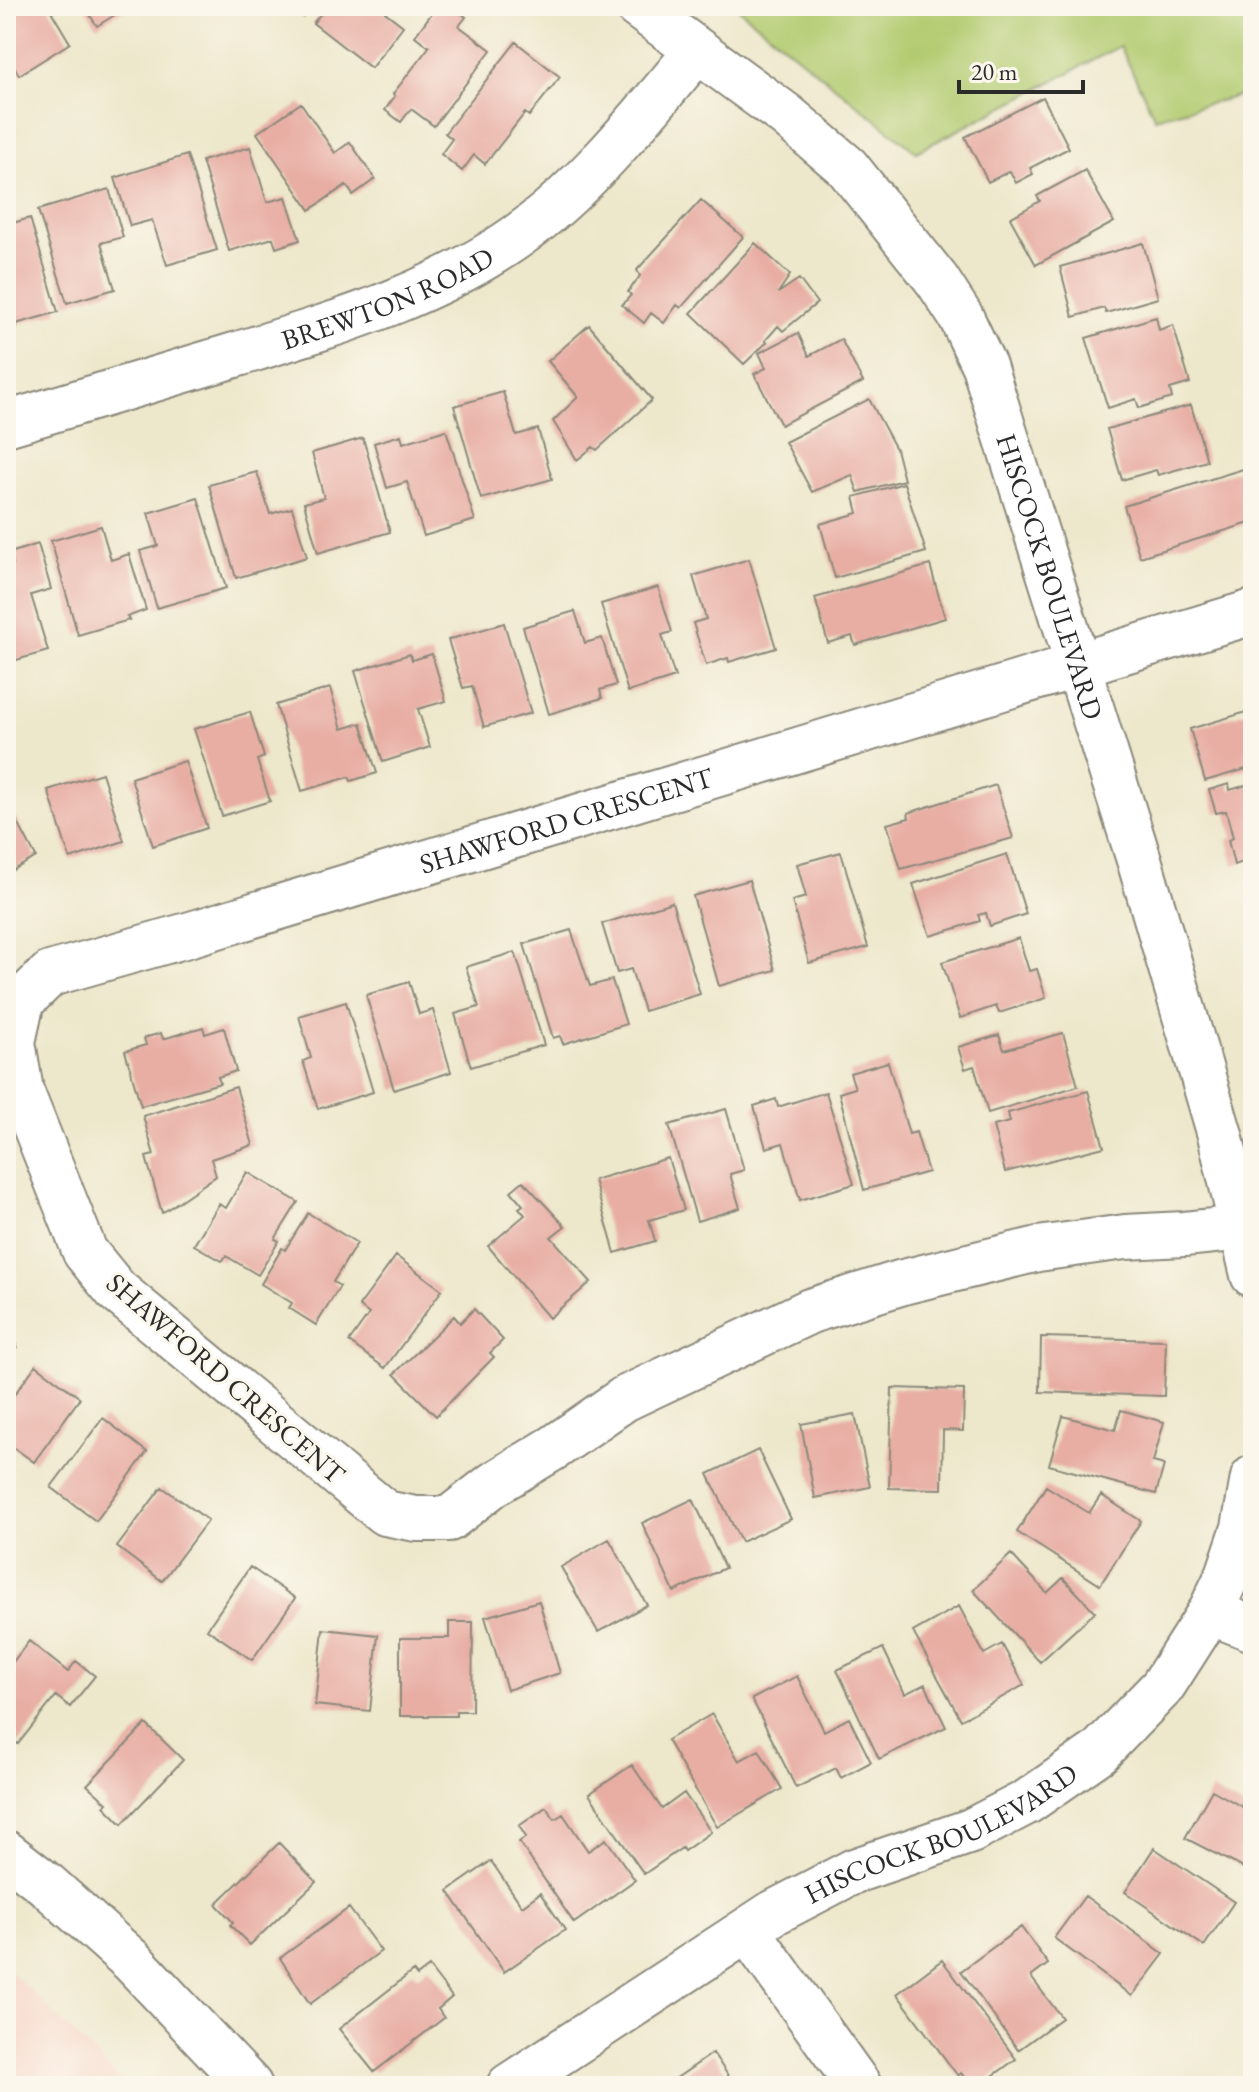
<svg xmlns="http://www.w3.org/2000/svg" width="1259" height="2092" font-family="'EB Garamond',serif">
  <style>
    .built { fill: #f6d2c4 }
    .green { fill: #b2cb70; stroke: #6e7b4e; stroke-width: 2 }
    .building { fill: #e8aea4 }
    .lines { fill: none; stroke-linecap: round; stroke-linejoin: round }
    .minor-casing { stroke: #8c897b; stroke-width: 48 }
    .minor { stroke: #fff; stroke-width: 44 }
    .labels { text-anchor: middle; stroke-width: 6; stroke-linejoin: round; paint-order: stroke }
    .street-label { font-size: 28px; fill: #2b2b2b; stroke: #fbf7ec }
  </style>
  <rect width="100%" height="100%" fill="#fbf7ec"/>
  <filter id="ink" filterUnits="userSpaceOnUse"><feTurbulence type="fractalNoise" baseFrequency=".0125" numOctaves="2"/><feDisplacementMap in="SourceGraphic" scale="16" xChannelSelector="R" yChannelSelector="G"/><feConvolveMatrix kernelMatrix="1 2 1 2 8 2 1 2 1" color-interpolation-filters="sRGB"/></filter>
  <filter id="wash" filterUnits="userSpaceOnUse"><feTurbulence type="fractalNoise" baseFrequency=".006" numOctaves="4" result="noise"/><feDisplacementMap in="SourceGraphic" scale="32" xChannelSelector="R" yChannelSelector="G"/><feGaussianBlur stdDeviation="1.8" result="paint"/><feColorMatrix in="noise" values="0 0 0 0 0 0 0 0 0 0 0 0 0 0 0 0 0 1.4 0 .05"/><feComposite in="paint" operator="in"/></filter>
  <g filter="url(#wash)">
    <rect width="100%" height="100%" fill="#ede7cb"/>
    <path class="built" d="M 6,1967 L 127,2086 L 6,2086 Z"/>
    <path class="green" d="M 735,6 L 1253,6 L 1253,92 L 1155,118 L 1120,46 L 916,152 Z"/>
    <g id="blocks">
      <path class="building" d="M 6,6 L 48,6 L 70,43 L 19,75 L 6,53 Z
        M 84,6 L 129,6 L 97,26 Z
        M 289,6 L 311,6 L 303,17 Z
        M 327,6 L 390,6 L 385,12 L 403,26 L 371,68 L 313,23 Z
        M 437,6 L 451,6 L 466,17 L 459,26 L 491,50 L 434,126 L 411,109 L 401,122 L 385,110 L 395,96 L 393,94 L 429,47 L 415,36 Z
        M 516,42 L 560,77 L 529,116 L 525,113 L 485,164 L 474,155 L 462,171 L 441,154 L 452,139 L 445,133 Z
        M 1043,97 L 1069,148 L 1030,168 L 1033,174 L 1016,183 L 1010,171 L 988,182 L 965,137 Z
        M 301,103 L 335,153 L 350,142 L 375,179 L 353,195 L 346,185 L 310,210 L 257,133 Z
        M 250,147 L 267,202 L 286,197 L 300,240 L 276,248 L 273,238 L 229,251 L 202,161 Z
        M 187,155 L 217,250 L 167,265 L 152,220 L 130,226 L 115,178 Z
        M 1085,170 L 1114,222 L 1036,265 L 1010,218 L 1040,201 L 1037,196 Z
        M 109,189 L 123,237 L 101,243 L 115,289 L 67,303 L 38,210 Z
        M 701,200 L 743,237 L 681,308 L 677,305 L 664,323 L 651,313 L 644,323 L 622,305 L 631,295 L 628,292 L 640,276 L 637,270 Z
        M 30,218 L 58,312 L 16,324 L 17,328 L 6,331 L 6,225 Z
        M 755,243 L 790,275 L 778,293 L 799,279 L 817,303 L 783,331 L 778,326 L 765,341 L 767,342 L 744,364 L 691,313 Z
        M 1143,243 L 1158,298 L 1106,313 L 1104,308 L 1073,317 L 1060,267 Z
        M 1156,317 L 1159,330 L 1173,325 L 1190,383 L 1170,389 L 1172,398 L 1139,408 L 1136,399 L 1108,408 L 1086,338 Z
        M 589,325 L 652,400 L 597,450 L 593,447 L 577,460 L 553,421 L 578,397 L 548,361 Z
        M 798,333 L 809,356 L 841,339 L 863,382 L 781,425 L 754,374 L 766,368 L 759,353 Z
        M 503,392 L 516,435 L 538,429 L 552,479 L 481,499 L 454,406 Z
        M 869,399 L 896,449 L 904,480 L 858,492 L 852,475 L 812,492 L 785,442 Z
        M 1191,405 L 1207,461 L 1158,475 L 1156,470 L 1122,480 L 1107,429 Z
        M 446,430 L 475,520 L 424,536 L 407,482 L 387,488 L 374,443 L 401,435 L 403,443 Z
        M 363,438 L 390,532 L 318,553 L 304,503 L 324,498 L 312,453 Z
        M 1243,469 L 1253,502 L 1253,522 L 1140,557 L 1124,506 Z
        M 257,472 L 270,514 L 292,508 L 307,557 L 236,578 L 209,485 Z
        M 904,483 L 926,552 L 835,578 L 820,524 L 858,513 L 854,497 Z
        M 198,498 L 226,588 L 157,608 L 140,551 L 158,546 L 148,513 Z
        M 101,526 L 111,560 L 129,554 L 146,610 L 127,617 L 129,620 L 78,635 L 51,541 Z
        M 38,544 L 51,589 L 31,595 L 48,651 L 6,663 L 6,566 L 13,564 L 10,553 Z
        M 749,559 L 776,648 L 729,662 L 728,658 L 706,665 L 693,623 L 706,619 L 693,576 Z
        M 930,565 L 945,618 L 855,645 L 852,636 L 828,643 L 815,598 Z
        M 658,587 L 672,632 L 662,635 L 675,677 L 628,692 L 601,604 Z
        M 575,611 L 585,643 L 602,638 L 616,685 L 600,690 L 602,698 L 549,714 L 523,627 Z
        M 504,623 L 531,713 L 484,727 L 472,686 L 463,688 L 448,640 Z
        M 410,654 L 412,660 L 432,654 L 446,701 L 418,709 L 430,747 L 383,762 L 355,671 Z
        M 330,688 L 342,729 L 361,723 L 377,773 L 351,781 L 349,777 L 302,791 L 276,705 Z
        M 1253,710 L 1253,767 L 1205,781 L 1190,729 Z
        M 250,712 L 264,757 L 257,760 L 270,801 L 222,816 L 194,729 Z
        M 185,761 L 207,828 L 153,846 L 131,778 Z
        M 102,773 L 124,841 L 70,859 L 48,790 Z
        M 1253,783 L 1253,859 L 1234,865 L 1228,840 L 1233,838 L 1226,811 L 1216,813 L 1209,790 L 1229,784 L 1230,790 Z
        M 996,785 L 1013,838 L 901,869 L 887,824 L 909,818 L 908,813 Z
        M 6,800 L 36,857 L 6,874 Z
        M 841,852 L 868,947 L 809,963 L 792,901 L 806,897 L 797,864 Z
        M 1007,854 L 1026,914 L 990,926 L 986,913 L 978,915 L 980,921 L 930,936 L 913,884 Z
        M 749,880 L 775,970 L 719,986 L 693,896 Z
        M 672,902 L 700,994 L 644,1011 L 631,969 L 617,973 L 602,924 Z
        M 571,930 L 590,986 L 612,980 L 626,1024 L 563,1044 L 560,1036 L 553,1038 L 524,944 Z
        M 1019,938 L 1029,971 L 1037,969 L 1046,998 L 999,1013 L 996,1006 L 960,1018 L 942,962 Z
        M 515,952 L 544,1045 L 471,1067 L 455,1014 L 479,1007 L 466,967 Z
        M 409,982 L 419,1014 L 433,1010 L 451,1072 L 394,1090 L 366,995 Z
        M 346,1002 L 373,1092 L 318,1109 L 303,1061 L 311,1058 L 299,1016 Z
        M 203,1027 L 205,1034 L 224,1028 L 236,1071 L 218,1077 L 220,1083 L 141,1106 L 125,1051 L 146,1045 L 144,1038 L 161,1033 L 163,1039 Z
        M 1063,1033 L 1078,1086 L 988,1113 L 974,1066 L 965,1069 L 958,1047 L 999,1035 L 1004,1050 Z
        M 888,1062 L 909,1134 L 916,1132 L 928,1172 L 864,1190 L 839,1093 L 855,1088 L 850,1073 Z
        M 236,1087 L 253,1145 L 211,1159 L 216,1176 L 162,1213 L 146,1157 L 154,1155 L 143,1116 Z
        M 1088,1091 L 1104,1147 L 1005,1172 L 993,1126 L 1010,1122 L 1008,1113 Z
        M 826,1092 L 854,1184 L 800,1200 L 783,1143 L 766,1148 L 754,1106 L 776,1099 L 778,1107 Z
        M 726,1109 L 744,1170 L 730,1174 L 740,1208 L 697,1221 L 669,1125 Z
        M 668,1158 L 684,1210 L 649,1220 L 655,1241 L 615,1253 L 594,1180 Z
        M 247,1172 L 298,1202 L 275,1239 L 279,1241 L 258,1275 L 226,1256 L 222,1261 L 194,1245 L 219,1204 L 226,1208 Z
        M 523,1181 L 565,1226 L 551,1237 L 591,1282 L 549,1318 L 488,1246 L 525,1215 L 519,1208 L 523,1205 L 511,1191 Z
        M 308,1213 L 357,1243 L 333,1282 L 340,1286 L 316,1325 L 289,1308 L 292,1303 L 261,1284 L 282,1248 L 285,1250 Z
        M 396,1256 L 442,1290 L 385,1368 L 349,1342 L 369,1314 L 359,1306 Z
        M 474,1309 L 503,1340 L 490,1353 L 494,1357 L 436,1416 L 394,1374 L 454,1316 L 460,1323 Z
        M 6,1328 L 17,1347 L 6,1354 Z
        M 1041,1337 L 1166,1340 L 1164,1396 L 1040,1392 Z
        M 36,1365 L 80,1398 L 34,1462 L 6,1442 L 6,1406 Z
        M 892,1388 L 964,1390 L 963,1431 L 943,1430 L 942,1489 L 889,1488 Z
        M 1121,1410 L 1164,1422 L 1153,1462 L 1164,1465 L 1156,1494 L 1049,1465 L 1063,1416 L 1115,1430 Z
        M 855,1414 L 870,1487 L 815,1498 L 801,1424 Z
        M 103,1418 L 147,1452 L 96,1521 L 51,1487 Z
        M 758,1450 L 791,1519 L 741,1542 L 708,1474 Z
        M 1046,1486 L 1089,1513 L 1101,1495 L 1141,1521 L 1100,1585 L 1017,1532 Z
        M 162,1487 L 208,1520 L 162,1581 L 117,1547 Z
        M 693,1499 L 725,1568 L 674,1592 L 642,1523 Z
        M 609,1539 L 647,1605 L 598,1632 L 561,1567 Z
        M 1011,1554 L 1047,1593 L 1063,1578 L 1095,1612 L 1040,1662 L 973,1590 Z
        M 250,1567 L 295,1598 L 252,1660 L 207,1629 Z
        M 539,1601 L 560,1673 L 507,1690 L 485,1617 Z
        M 959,1606 L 984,1654 L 1002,1644 L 1024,1685 L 961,1720 L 913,1632 Z
        M 449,1622 L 473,1622 L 472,1711 L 456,1711 L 456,1716 L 400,1716 L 400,1638 L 449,1638 Z
        M 323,1629 L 378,1635 L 370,1711 L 315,1705 Z
        M 29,1641 L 68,1672 L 76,1661 L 95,1676 L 70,1707 L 56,1696 L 18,1744 L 6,1735 L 6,1671 Z
        M 883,1648 L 905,1694 L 925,1684 L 946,1727 L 879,1759 L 837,1670 Z
        M 797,1676 L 824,1731 L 849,1718 L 871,1762 L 841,1778 L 836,1768 L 796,1788 L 752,1699 Z
        M 712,1714 L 739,1761 L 759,1750 L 782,1789 L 717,1827 L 667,1740 Z
        M 146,1724 L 183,1760 L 122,1824 L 104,1806 L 107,1803 L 87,1785 Z
        M 632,1765 L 662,1809 L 684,1793 L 711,1832 L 684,1851 L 682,1848 L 644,1874 L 589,1794 Z
        M 1212,1790 L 1253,1813 L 1253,1873 L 1185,1838 Z
        M 546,1807 L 555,1819 L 563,1814 L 588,1851 L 606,1839 L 635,1880 L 574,1923 L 519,1842 L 526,1837 L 519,1826 Z
        M 279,1843 L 316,1882 L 250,1945 L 230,1925 L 233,1922 L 216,1904 Z
        M 1154,1848 L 1234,1902 L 1204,1946 L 1125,1892 Z
        M 491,1861 L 522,1906 L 540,1893 L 565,1930 L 504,1972 L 448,1891 Z
        M 1085,1896 L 1164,1954 L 1132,1996 L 1054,1938 Z
        M 349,1908 L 381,1951 L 310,2004 L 280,1958 Z
        M 1021,1927 L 1048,1964 L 1031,1977 L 1062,2018 L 1018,2050 L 961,1971 Z
        M 942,1960 L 1016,2059 L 979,2086 L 971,2086 L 961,2073 L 958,2076 L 897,1994 Z
        M 429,1967 L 452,1997 L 438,2009 L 444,2018 L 374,2072 L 339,2029 L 413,1971 L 417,1976 Z
        M 713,2053 L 735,2086 L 665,2086 Z"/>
    </g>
  </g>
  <g filter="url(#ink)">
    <use href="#blocks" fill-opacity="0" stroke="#8c897b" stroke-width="2"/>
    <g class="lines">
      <defs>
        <g id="minor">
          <path id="s1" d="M 637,6 L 787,116 L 847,167 L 937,280 L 961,317 L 984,366 L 1140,863 L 1220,1135 L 1253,1275"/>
          <path id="s2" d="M 6,424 C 83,401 160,377 238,354 C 339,323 445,292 530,227 C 594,178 645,112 697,51"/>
          <path id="s3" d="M 1243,1228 L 1184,1234 L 1125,1237 L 1038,1249 L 903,1282 L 810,1311 L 624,1399 L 555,1447 L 494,1484 L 449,1519 L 416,1519 L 385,1513 L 116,1290 L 85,1252 L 21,1091 L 13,1042 L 22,1001 L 50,974 L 191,934 L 1253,612"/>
          <path d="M 1210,1612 L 1253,1629"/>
          <path d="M 6,1853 L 47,1885 L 132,1961 L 250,2086"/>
          <path d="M 748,1931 L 859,2086"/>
          <path id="s4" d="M 509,2086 L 773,1913 L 854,1871 L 971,1831 L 1027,1802 L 1099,1752 L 1162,1687 L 1210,1612 L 1228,1575 L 1244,1528 L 1253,1478"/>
        </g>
      </defs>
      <use href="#minor" class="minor-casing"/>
      <use href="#minor" class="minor"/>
    </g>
  </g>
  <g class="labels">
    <g class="street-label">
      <text dy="10" stroke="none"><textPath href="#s2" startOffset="402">BREWTON ROAD</textPath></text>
      <text dy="10" stroke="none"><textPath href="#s1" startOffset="728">HISCOCK BOULEVARD</textPath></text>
      <text dy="10" stroke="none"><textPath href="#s3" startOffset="2166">SHAWFORD CRESCENT</textPath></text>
      <text transform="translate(226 1378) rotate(41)" y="10">SHAWFORD CRESCENT</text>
      <text dy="10" stroke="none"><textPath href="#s4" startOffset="502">HISCOCK BOULEVARD</textPath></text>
    </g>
  </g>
  <rect width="1259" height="2092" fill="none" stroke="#fbf7ec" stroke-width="32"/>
  <path d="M959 80v12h124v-12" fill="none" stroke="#2b2b2b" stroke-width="4"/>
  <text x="971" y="80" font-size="24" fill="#2b2b2b" stroke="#fbf7ec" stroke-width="6" paint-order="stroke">20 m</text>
</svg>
